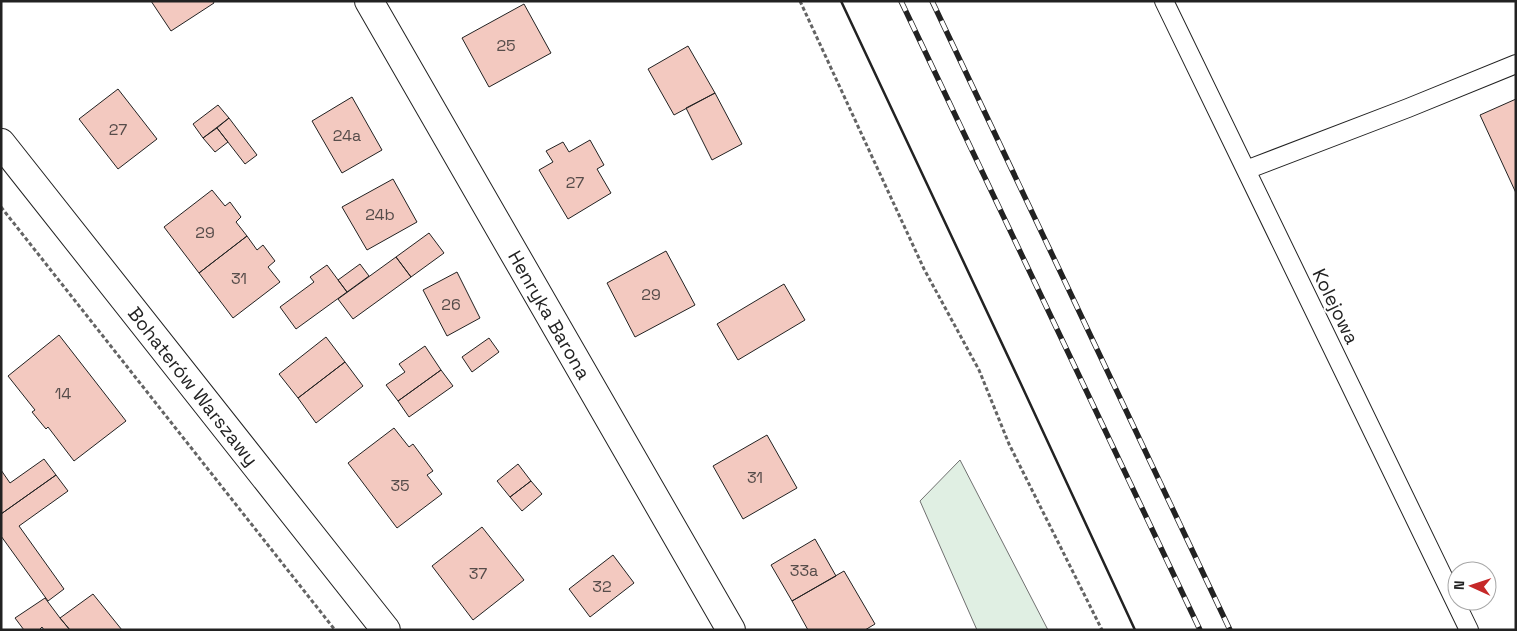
<svg xmlns="http://www.w3.org/2000/svg" width="1517" height="631" font-family="'Space Grotesk',sans-serif">
  <style>
    .green { fill: #e0efe3; stroke: #6f6f6f }
    .building { fill: #f3c9c0; stroke: #222 }
    .lines { fill: none; stroke-linecap: round; stroke-linejoin: round }
    .service-casing { stroke: #222; stroke-width: 20 }
    .minor-casing { stroke: #222; stroke-width: 30 }
    .path { stroke: #646464; stroke-width: 3; stroke-dasharray: 4 2.5; stroke-linecap: butt }
    .service { stroke: #fff; stroke-width: 18 }
    .minor { stroke: #fff; stroke-width: 28 }
    .rail-casing { stroke: #222; stroke-width: 5.5 }
    .rail { stroke: #fff; stroke-width: 4; stroke-dasharray: 11; stroke-linecap: butt }
    .wall { stroke: #222; stroke-width: 2.5 }
    .labels { text-anchor: middle; stroke-width: 4; stroke-linejoin: round; paint-order: stroke }
    .number-label { font-size: 16px; fill: #564c4a }
    .street-label { font-size: 19px; fill: #222; stroke: #fff }
  </style>
  <rect width="100%" height="100%" fill="#fff"/>
  <path class="green" d="M 960,460 L 1048,630 L 977,630 L 920,501 Z"/>
  <path class="building" d="M 151,1 L 213,1 L 214,3 L 171,31 Z
    M 524,4 L 551,53 L 489,87 L 462,38 Z
    M 688,46 L 715,93 L 674,115 L 648,69 Z
    M 118,89 L 157,139 L 118,169 L 79,119 Z
    M 715,93 L 742,144 L 712,160 L 686,108 Z
    M 352,97 L 382,150 L 342,173 L 312,121 Z
    M 1516,99 L 1516,193 L 1480,115 Z
    M 218,105 L 229,118 L 203,138 L 193,124 Z
    M 229,118 L 257,155 L 245,164 L 217,128 Z
    M 217,128 L 228,142 L 215,152 L 203,138 Z
    M 590,140 L 604,165 L 597,169 L 611,193 L 568,219 L 539,170 L 553,162 L 546,151 L 563,142 L 569,152 Z
    M 393,179 L 417,222 L 367,250 L 342,207 Z
    M 212,190 L 225,206 L 230,202 L 241,217 L 236,222 L 247,236 L 199,273 L 164,227 Z
    M 429,233 L 444,253 L 411,277 L 396,257 Z
    M 247,236 L 257,250 L 263,245 L 275,261 L 268,267 L 280,282 L 233,318 L 199,273 Z
    M 666,251 L 695,305 L 635,337 L 607,283 Z
    M 396,257 L 411,277 L 353,319 L 338,299 Z
    M 360,264 L 369,276 L 347,292 L 338,280 Z
    M 327,265 L 347,292 L 296,329 L 280,307 L 314,282 L 310,277 Z
    M 457,272 L 480,318 L 447,336 L 423,290 Z
    M 784,284 L 805,320 L 738,360 L 717,324 Z
    M 59,335 L 126,421 L 74,461 L 48,427 L 46,429 L 32,412 L 35,410 L 8,376 Z
    M 326,337 L 345,362 L 298,398 L 279,374 Z
    M 489,338 L 499,352 L 472,372 L 462,357 Z
    M 425,346 L 441,370 L 398,401 L 386,385 L 405,372 L 399,364 Z
    M 345,362 L 363,386 L 316,423 L 298,398 Z
    M 441,370 L 453,386 L 409,417 L 398,401 Z
    M 394,428 L 409,447 L 413,444 L 433,471 L 427,475 L 442,494 L 397,528 L 348,463 Z
    M 767,435 L 797,488 L 743,519 L 713,466 Z
    M 44,459 L 56,475 L 1,514 L 1,470 L 10,483 Z
    M 518,464 L 531,481 L 510,497 L 497,481 Z
    M 56,475 L 68,491 L 19,526 L 64,589 L 48,601 L 1,536 L 1,514 Z
    M 531,481 L 542,494 L 522,511 L 510,497 Z
    M 482,527 L 524,580 L 473,620 L 432,566 Z
    M 815,539 L 836,576 L 792,601 L 771,565 Z
    M 613,555 L 634,583 L 590,617 L 569,589 Z
    M 844,571 L 875,624 L 865,630 L 808,630 L 792,601 Z
    M 93,594 L 122,630 L 70,630 L 60,618 Z
    M 45,598 L 60,618 L 70,630 L 44,630 L 42,627 L 39,630 L 24,630 L 15,618 Z"/>
  <g class="lines">
    <defs>
      <path id="service" d="M 1164,1 L 1469,630
        M 1246,170 L 1408,108 L 1516,64"/>
      <g id="minor">
        <path id="s1" d="M 369,1 L 731,630"/>
        <path id="s2" d="M 1,143 L 386,630"/>
      </g>
    </defs>
    <use href="#service" class="service-casing"/>
    <use href="#minor" class="minor-casing"/>
    <path class="path" d="M 800,1 L 924,269 L 979,370 L 1009,444 L 1102,630
      M 1,207 L 335,630"/>
    <use href="#service" class="service"/>
    <use href="#minor" class="minor"/>
    <defs>
      <path id="rail" d="M 901,1 L 1200,630
        M 932,1 L 1230,630"/>
    </defs>
    <use href="#rail" class="rail-casing"/>
    <use href="#rail" class="rail"/>
    <path class="wall" d="M 841,1 L 1020,382 L 1135,630"/>
  </g>
  <g class="labels">
    <g class="number-label">
      <text x="506" y="51">25</text>
      <text x="118" y="135">27</text>
      <text x="347" y="141">24a</text>
      <text x="575" y="188">27</text>
      <text x="380" y="220">24b</text>
      <text x="205" y="238">29</text>
      <text x="239" y="284">31</text>
      <text x="651" y="300">29</text>
      <text x="451" y="310">26</text>
      <text x="63" y="399">14</text>
      <text x="755" y="483">31</text>
      <text x="400" y="491">35</text>
      <text x="804" y="576">33a</text>
      <text x="478" y="579">37</text>
      <text x="602" y="592">32</text>
    </g>
    <g class="street-label">
      <text transform="translate(1336 306) rotate(64)" y="7">Kolejowa</text>
      <text dy="7" stroke="none"><textPath href="#s1" startOffset="362">Henryka Barona</textPath></text>
      <text dy="7" stroke="none"><textPath href="#s2" startOffset="310">Bohaterów Warszawy</textPath></text>
    </g>
  </g>
  <rect width="1517" height="631" fill="none" stroke="#222222" stroke-width="5"/>
  <g transform="translate(1472 586) rotate(273)"><circle r="24" fill="#ffffff" stroke="#a7a7a7"/>
  <path d="M0-4L9 19L0 12L-9 19Z" fill="#c62828"/>
  <text y="-8" font-size="14" font-weight="bold" text-anchor="middle" fill="#222222">N</text>
  </g>
</svg>
